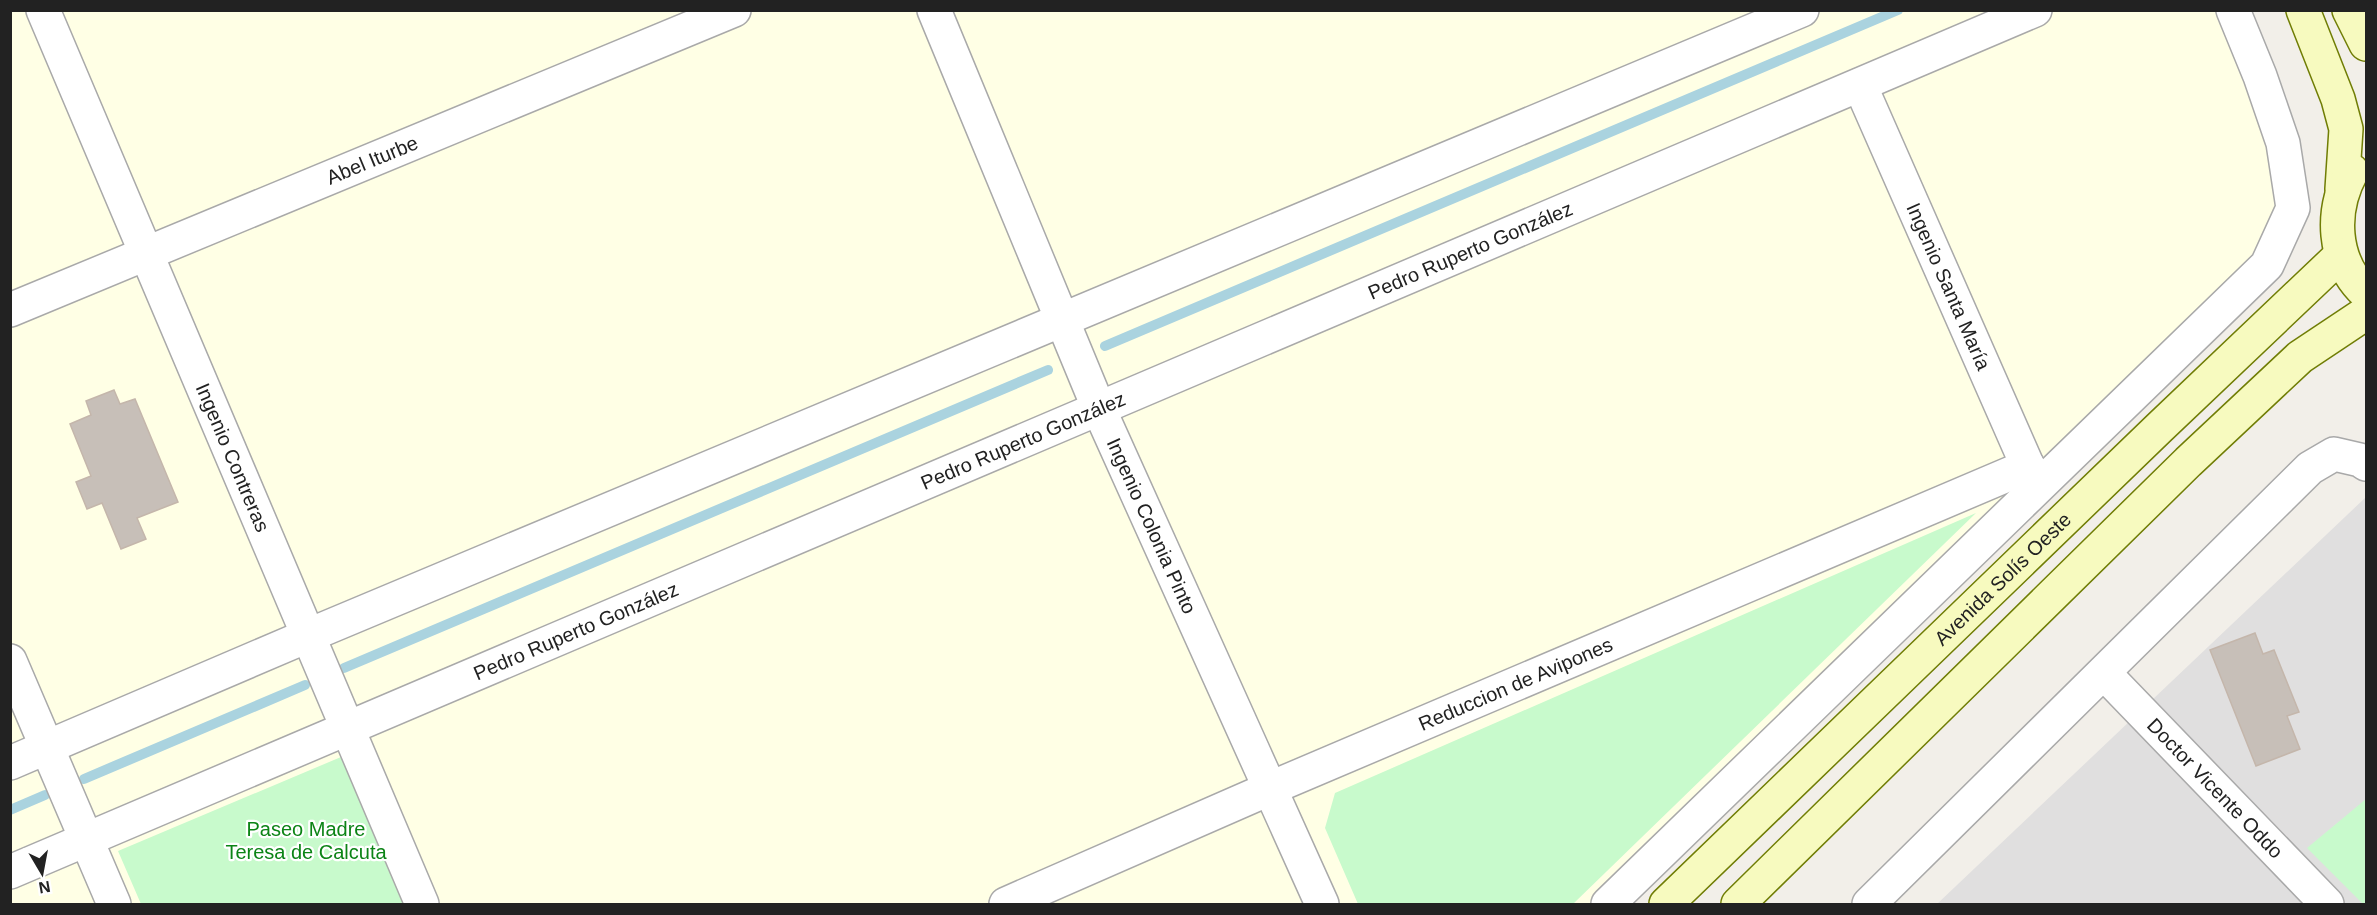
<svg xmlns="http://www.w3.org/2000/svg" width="2377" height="915" font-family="Helvetica,sans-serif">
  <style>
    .residential { fill: #e0dfdf }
    .education { fill: #ffffe5 }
    .park { fill: #c8facc }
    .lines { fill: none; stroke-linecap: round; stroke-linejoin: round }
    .stream { stroke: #aad3df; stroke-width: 10 }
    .building { fill: #c7bfb8; stroke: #c4b6ab; stroke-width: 1.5 }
    .minor-casing { stroke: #a9a9a9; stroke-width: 36 }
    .secondary-casing { stroke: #707d05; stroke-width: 36 }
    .minor { stroke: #fff; stroke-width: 33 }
    .secondary { stroke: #f7fabf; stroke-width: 33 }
    .labels { text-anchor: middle; stroke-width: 4.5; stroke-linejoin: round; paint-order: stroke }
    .street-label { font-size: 20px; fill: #222; stroke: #fff }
    .park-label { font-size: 20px; fill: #0c8416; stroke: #fff }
  </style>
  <rect width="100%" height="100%" fill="#f2efe9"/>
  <path class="residential" d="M 2366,497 L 2366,904 L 1937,904 Z"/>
  <path class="education" d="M 10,11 L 2226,11 L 2285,205 L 2267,265 L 1614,904 L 11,904 Z"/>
  <path class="park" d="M 1976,513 L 1573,904 L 1358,904 L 1325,828 L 1335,793 Z
    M 341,757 L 403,904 L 141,904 L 118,851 Z
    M 2366,799 L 2366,904 L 2363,904 L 2307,848 Z"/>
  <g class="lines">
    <path class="stream" d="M 1105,346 L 1898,10
      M 344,668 L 1048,370
      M 84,779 L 305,685
      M 10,810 L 45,795"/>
  </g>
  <path class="building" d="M 114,390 L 120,404 L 135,399 L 178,502 L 137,518 L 146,539 L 121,549 L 102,503 L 87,509 L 76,482 L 91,476 L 70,424 L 91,415 L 86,401 Z
    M 2255,633 L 2263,654 L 2274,650 L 2299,712 L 2287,716 L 2300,749 L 2256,766 L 2210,650 Z"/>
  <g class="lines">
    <defs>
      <g id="minor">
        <path id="s1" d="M 43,10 L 422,904"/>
        <path id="s2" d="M 934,10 L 1099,409 L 1322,904"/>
        <path id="s3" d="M 1860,85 L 2036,485"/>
        <path id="s4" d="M 10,310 L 734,10"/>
        <path d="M 10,661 L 114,904"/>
        <path id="s5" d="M 2104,673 L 2327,904"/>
        <path d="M 10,763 L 307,636 L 1802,10"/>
        <path id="s6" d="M 10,872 L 2035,10"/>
        <path id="s7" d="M 1006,904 L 1271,788 L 2028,466"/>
        <path d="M 1608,904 L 2267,265 L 2293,208 L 2283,143 L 2260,76 L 2233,10"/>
        <path d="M 1869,904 L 2310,468 L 2334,454 L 2360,460 L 2366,464"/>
      </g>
      <g id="secondary">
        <path d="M 2303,10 L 2338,99 L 2346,129 L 2342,189"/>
        <path d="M 2349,10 L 2366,44"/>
        <path d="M 2352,171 C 2330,211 2332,261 2366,293"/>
        <path id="s8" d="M 1666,904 L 2159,428 L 2341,255"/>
        <path d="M 1738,904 L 2188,462 L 2300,357 L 2366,313"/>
      </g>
    </defs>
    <use href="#minor" class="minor-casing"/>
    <use href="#secondary" class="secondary-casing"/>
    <use href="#minor" class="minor"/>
    <use href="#secondary" class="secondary"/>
  </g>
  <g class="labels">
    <g class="street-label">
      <text dy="7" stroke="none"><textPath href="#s4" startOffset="392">Abel Iturbe</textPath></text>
      <text dy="7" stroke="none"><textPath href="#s6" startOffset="1587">Pedro Ruperto González</textPath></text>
      <text dy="7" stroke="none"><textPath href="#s3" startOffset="220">Ingenio Santa María</textPath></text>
      <text dy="7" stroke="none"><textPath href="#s6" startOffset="1101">Pedro Ruperto González</textPath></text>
      <text dy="7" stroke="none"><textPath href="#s1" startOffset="486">Ingenio Contreras</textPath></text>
      <text dy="7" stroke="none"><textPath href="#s2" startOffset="560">Ingenio Colonia Pinto</textPath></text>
      <text dy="7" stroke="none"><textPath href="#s8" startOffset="468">Avenida Solís Oeste</textPath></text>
      <text dy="7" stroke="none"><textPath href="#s6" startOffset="615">Pedro Ruperto González</textPath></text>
      <text dy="7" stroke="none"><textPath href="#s7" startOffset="555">Reduccion de Avipones</textPath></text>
      <text dy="7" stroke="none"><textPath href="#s5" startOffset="160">Doctor Vicente Oddo</textPath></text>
    </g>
    <g class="park-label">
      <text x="306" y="836">Paseo Madre<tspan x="306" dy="23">Teresa de Calcuta</tspan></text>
    </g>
  </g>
  <rect width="2377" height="915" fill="none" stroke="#222222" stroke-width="24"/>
  <g transform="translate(42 873) rotate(170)" stroke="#ffffff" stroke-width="4.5" paint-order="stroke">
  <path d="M0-4.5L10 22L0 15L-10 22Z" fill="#222222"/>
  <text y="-9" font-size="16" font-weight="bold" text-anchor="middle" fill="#222222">N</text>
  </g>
</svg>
